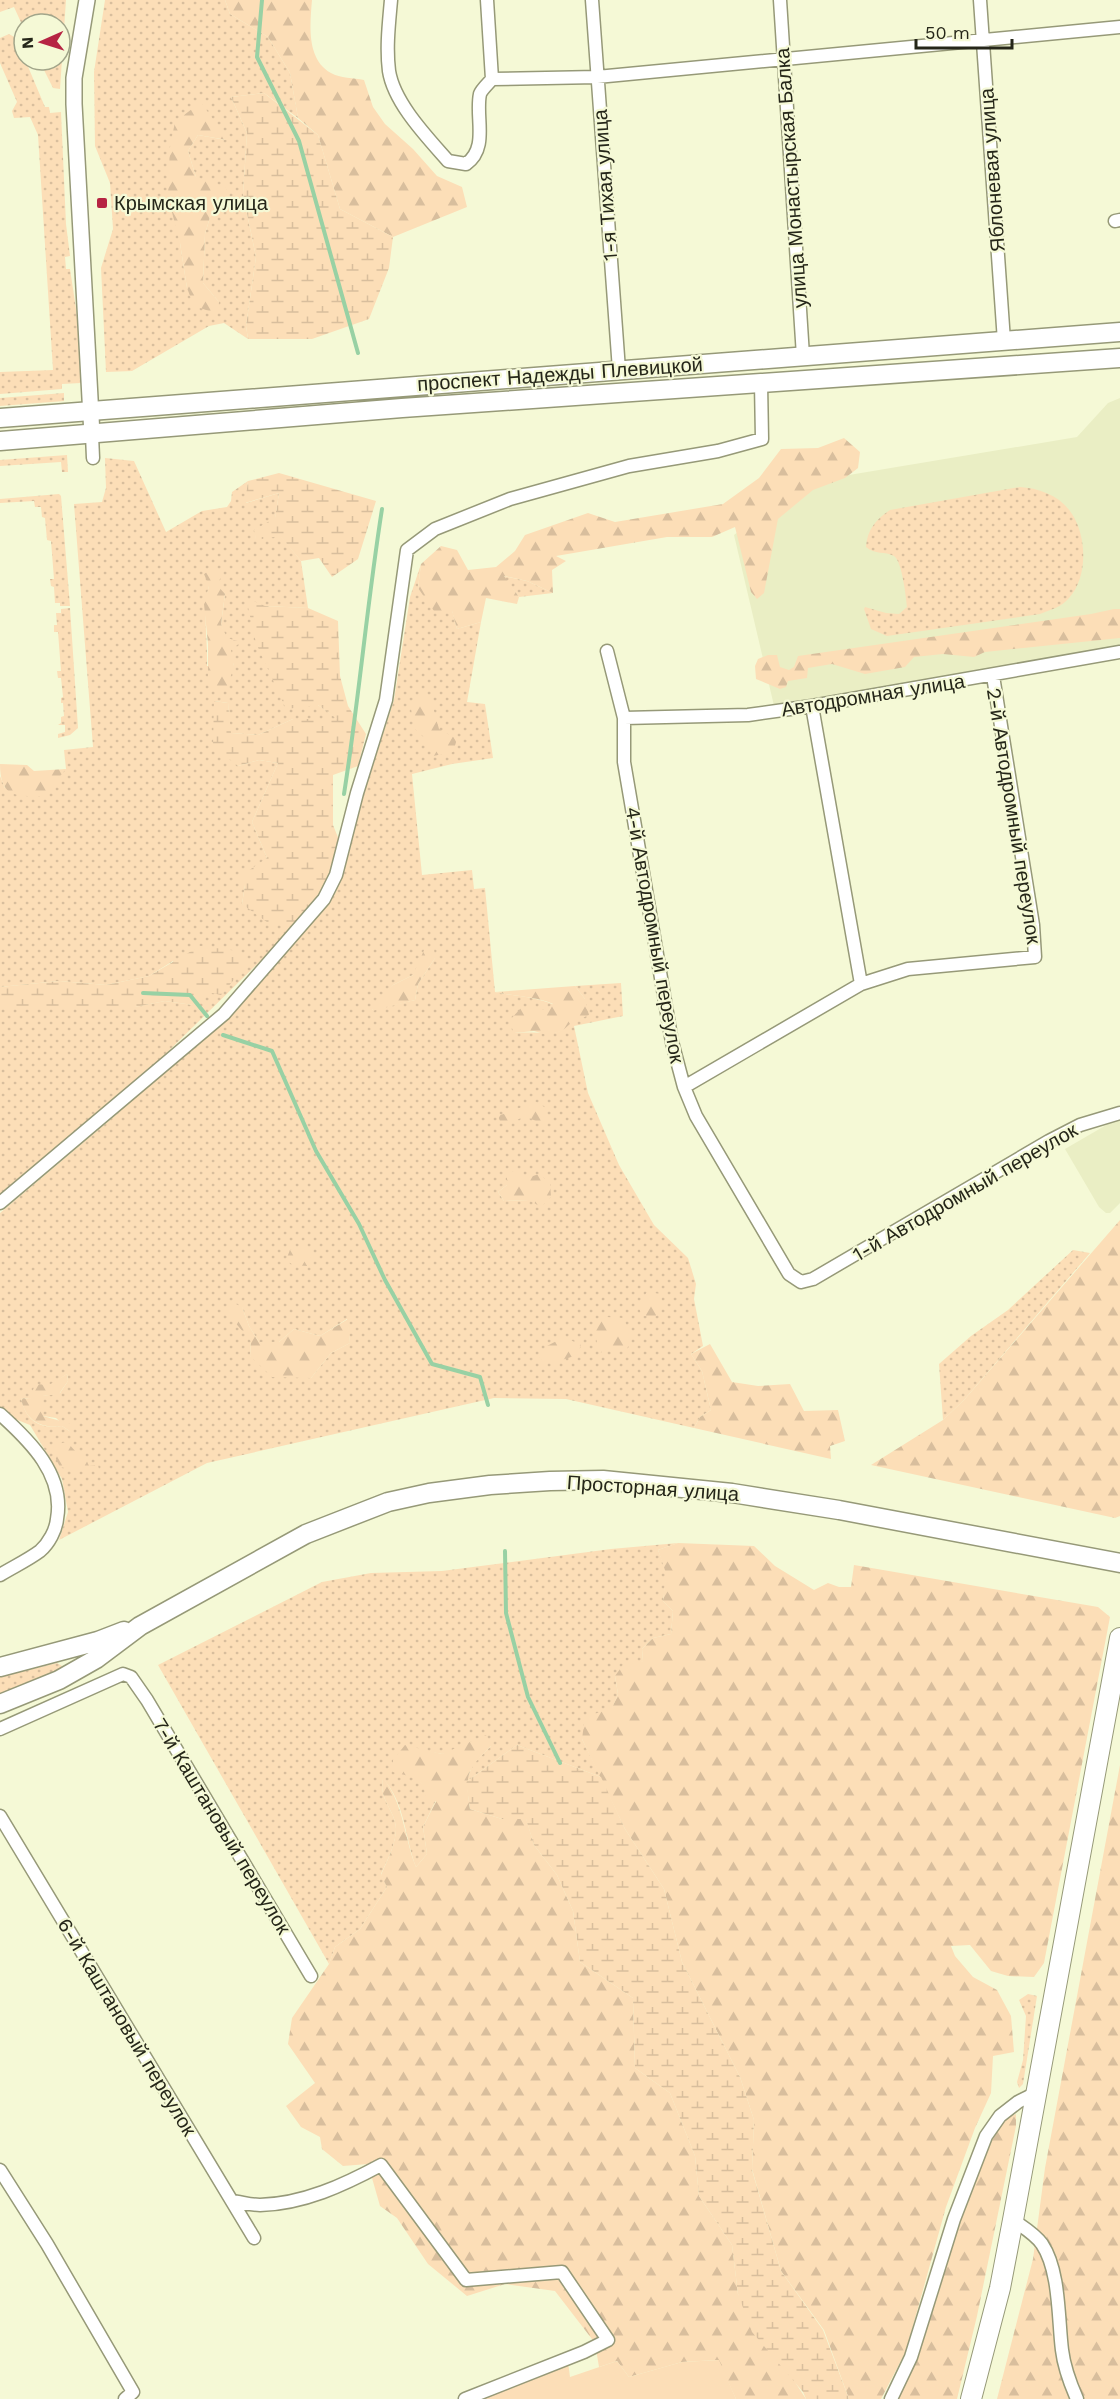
<svg xmlns="http://www.w3.org/2000/svg" width="1120" height="2399" font-family="'Work Sans',sans-serif">
  <style>
    .built { fill: #eaeec4 }
    .grass { fill: url(#grass-dots); fill-rule: evenodd }
    .forest { fill: url(#forest-firs) }
    .wetland { fill: url(#wetland-marsh) }
    .garden { fill: #fcdeb7 }
    .lines { fill: none; stroke-linecap: round; stroke-linejoin: round }
    .stream { stroke: #98d1a4; stroke-width: 4 }
    .minor-casing { stroke: #969978; stroke-width: 15 }
    .tertiary-casing { stroke: #969978; stroke-width: 18 }
    .secondary-casing { stroke: #969978; stroke-width: 21 }
    .primary-casing { stroke: #969978; stroke-width: 22 }
    .minor { stroke: #fff; stroke-width: 12 }
    .tertiary { stroke: #fff; stroke-width: 15 }
    .secondary { stroke: #fff; stroke-width: 18 }
    .primary { stroke: #fff; stroke-width: 20 }
    .poi-dot { fill: #b62443; stroke: #f5f9d6; stroke-width: 2 }
    .labels { text-anchor: middle; stroke-width: 4.5; stroke-linejoin: round; paint-order: stroke }
    .street-label { font-size: 20px; fill: #252619; stroke: #f5f9d6 }
    .poi-label { font-size: 20px; fill: #252619; stroke: #f5f9d6; text-anchor: start }
  </style>
  <defs>
    <pattern id="grass-dots" width="8" height="8" patternUnits="userSpaceOnUse" patternTransform="scale(1.5)"><rect width="8" height="8" fill="#fcdeb7"/><path d="M2 2h.1M6 6h.1" fill="none" stroke="#d8be9d" stroke-width="1.8" stroke-linecap="round"/></pattern>
    <pattern id="forest-firs" width="22" height="20" patternUnits="userSpaceOnUse" patternTransform="scale(1.5)"><rect width="22" height="20" fill="#fcdeb7"/><path d="M5 1l3.5 6h-7zM16 11l3.5 6h-7z" fill="#d8be9d"/></pattern>
    <pattern id="wetland-marsh" width="20" height="14" patternUnits="userSpaceOnUse" patternTransform="scale(1.5)"><rect width="20" height="14" fill="#fcdeb7"/><path d="M1 5h8M5 5V1M11 12h8M15 12V8" fill="none" stroke="#d8be9d"/></pattern>
  </defs>
  <rect width="100%" height="100%" fill="#f5f9d6"/>
  <path class="built" d="M 1120,398 L 1120,654 L 775,710 L 734,535 L 770,507 L 819,480 L 1077,437 L 1108,403 Z
    M 1120,1117 L 1120,1203 L 1110,1213 L 1106,1213 L 1099,1207 L 1065,1149 Z"/>
  <path class="grass" d="M 0,0 L 66,0 L 60,89 L 53,88 L 39,60 L 60,60 L 60,24 L 24,24 L 24,29 L 14,7 L 0,12 Z
    M 105,0 L 225,0 L 230,14 L 268,37 L 290,73 L 298,118 L 264,93 L 231,97 L 247,133 L 243,194 L 256,257 L 246,326 L 248,339 L 224,323 L 209,326 L 132,371 L 106,372 L 101,268 L 113,229 L 110,183 L 95,146 L 94,72 ZM 175,122 L 226,140 L 198,135 L 188,151 L 196,177 L 213,207 L 205,234 L 203,283 L 219,302 L 187,288 L 180,243 Z
    M 9,34 L 16,38 L 45,107 L 49,107 L 50,113 L 61,112 L 66,224 L 70,256 L 65,257 L 66,269 L 70,269 L 78,322 L 81,383 L 62,384 L 62,389 L 0,394 L 0,372 L 53,370 L 38,135 L 30,117 L 14,118 L 12,111 L 17,102 L 0,63 L 0,38 Z
    M 64,393 L 64,401 L 0,406 L 0,398 Z
    M 67,455 L 68,472 L 62,472 L 61,462 L 0,466 L 0,460 Z
    M 105,458 L 134,461 L 166,532 L 202,511 L 227,507 L 231,501 L 232,492 L 248,481 L 246,503 L 279,493 L 275,519 L 255,530 L 256,539 L 280,535 L 301,561 L 308,608 L 265,606 L 318,705 L 338,719 L 293,719 L 258,735 L 230,733 L 228,703 L 215,701 L 238,766 L 259,760 L 278,763 L 252,822 L 267,858 L 245,885 L 242,904 L 297,925 L 141,1078 L 0,1196 L 0,1007 L 134,1007 L 165,1001 L 193,1005 L 173,961 L 149,976 L 106,985 L 59,981 L 0,987 L 0,776 L 5,788 L 66,769 L 64,750 L 93,747 L 74,504 L 102,502 L 106,488 ZM 209,586 L 225,594 L 221,624 L 234,666 L 207,666 C 208,639 202,612 209,586 Z
    M 1020,487 C 1039,488 1061,496 1072,514 C 1087,537 1088,577 1069,598 C 1062,607 1050,610 1040,614 L 887,636 L 871,629 L 864,609 L 865,607 L 886,613 L 899,614 L 907,607 C 906,597 902,561 894,556 C 885,551 875,555 866,547 C 867,530 876,519 890,510 Z
    M 59,494 L 61,496 L 70,606 L 60,606 L 60,603 L 55,603 L 54,587 L 51,586 L 50,579 L 54,579 L 51,541 L 47,540 L 45,518 L 42,517 L 41,507 L 35,507 L 34,501 L 0,503 L 0,499 Z
    M 421,564 L 418,588 L 452,610 L 457,629 L 481,622 L 467,702 L 485,704 L 493,758 L 452,764 L 412,774 L 422,875 L 472,870 L 474,889 L 485,888 L 495,992 C 513,996 538,997 554,1005 L 514,1033 C 560,1030 558,1045 585,999 L 575,986 L 621,983 L 623,1016 L 574,1026 L 588,1093 L 619,1165 L 654,1225 L 688,1258 L 696,1284 L 694,1299 L 703,1346 L 691,1354 L 702,1371 L 711,1410 L 700,1417 L 694,1428 L 566,1399 L 494,1398 L 207,1463 L 59,1540 L 68,1512 L 62,1479 L 30,1425 L 15,1419 L 0,1407 L 0,1213 L 117,1114 L 178,1057 L 233,1013 L 336,892 L 361,803 L 394,700 L 410,597 ZM 435,958 L 418,984 L 415,1000 L 372,1010 L 393,985 L 413,975 ZM 524,1179 L 529,1200 L 504,1201 L 498,1192 L 507,1185 ZM 242,1307 L 249,1326 L 259,1342 L 279,1342 L 294,1329 L 320,1336 L 347,1319 L 350,1343 L 331,1353 L 311,1378 L 250,1356 L 251,1341 ZM 67,1374 L 68,1381 L 60,1393 L 43,1396 L 43,1416 L 56,1418 L 71,1432 L 62,1426 C 39,1429 26,1421 21,1398 L 30,1399 Z
    M 503,576 L 527,581 L 553,593 L 519,597 Z
    M 70,608 L 78,728 L 70,735 L 58,738 L 58,734 L 65,732 L 65,725 L 58,725 L 61,723 L 61,717 L 64,716 L 63,703 L 61,703 L 61,698 L 63,697 L 61,678 L 58,678 L 57,671 L 61,671 L 58,632 L 54,632 L 54,625 L 57,625 L 56,613 L 61,613 L 61,609 Z
    M 1073,1250 L 1090,1253 L 964,1400 L 943,1420 L 939,1364 L 971,1336 L 1008,1310 Z
    M 678,1543 L 658,1550 L 667,1573 L 663,1601 L 673,1611 L 671,1634 L 653,1638 L 642,1649 L 643,1661 L 615,1676 L 618,1694 L 612,1709 L 582,1739 L 601,1777 L 517,1745 L 466,1782 L 473,1764 L 491,1746 L 442,1754 L 421,1750 L 418,1779 L 436,1800 L 423,1827 L 427,1854 L 416,1867 C 405,1839 405,1802 383,1779 C 378,1799 396,1811 396,1829 C 396,1844 387,1861 381,1874 L 387,1887 L 360,1929 L 335,1947 L 329,1964 L 158,1665 L 322,1582 L 371,1573 L 442,1571 L 611,1549 Z
    M 57,1663 L 62,1666 L 60,1670 L 0,1694 L 0,1677 Z
    M 1028,1994 L 1037,1996 L 1023,2084 L 1019,2088 L 1017,2082 L 1023,2060 L 1026,2016 L 1019,2000 Z"/>
  <path class="forest" d="M 225,0 L 312,0 C 310,24 306,59 331,73 C 340,78 354,78 364,80 L 373,107 L 385,124 L 413,149 L 437,176 L 462,187 L 467,207 L 393,237 L 340,209 L 318,135 L 298,118 L 290,73 L 268,37 L 230,14 Z
    M 201,102 L 227,140 L 198,135 L 188,151 L 196,177 L 228,188 L 213,207 L 205,234 L 203,283 L 219,302 L 218,314 L 194,306 L 187,288 L 180,243 L 168,197 L 170,147 L 175,122 Z
    M 844,438 L 860,452 L 858,468 L 845,478 L 813,490 L 778,519 L 764,593 L 757,599 L 751,592 L 735,527 L 712,537 L 667,537 L 556,556 L 566,561 L 552,570 L 553,593 L 527,581 L 504,576 L 519,597 L 517,604 L 486,598 L 481,622 L 457,629 L 452,611 L 434,611 L 418,588 L 421,564 L 441,546 L 457,550 L 468,570 L 496,567 L 515,551 L 525,535 L 588,513 L 615,522 L 723,504 L 759,478 L 781,449 L 818,448 Z
    M 215,567 L 223,573 L 217,585 L 225,594 L 221,624 L 227,638 L 241,642 L 231,650 L 234,666 L 226,691 L 208,686 L 208,644 L 204,604 L 209,586 L 204,574 Z
    M 1114,609 L 1120,609 L 1120,638 L 985,652 L 974,657 L 943,654 L 914,657 L 905,667 L 865,674 L 832,664 L 808,668 L 807,678 L 788,681 L 786,687 L 780,689 L 756,679 L 755,666 L 758,659 L 768,655 L 777,655 L 780,667 L 789,670 L 794,667 L 798,656 L 1091,614 Z
    M 423,692 L 433,707 L 439,729 L 457,739 L 453,752 L 433,756 L 426,739 L 414,728 L 410,702 Z
    M 0,764 L 27,765 L 34,771 L 66,769 L 44,796 C 16,796 0,798 0,764 Z
    M 425,948 L 434,948 L 435,958 L 418,984 L 415,1000 L 372,1011 L 374,1002 L 393,985 L 413,975 Z
    M 575,986 L 585,999 L 589,1015 L 571,1023 L 562,1031 L 547,1035 L 534,1031 L 514,1033 L 509,1021 L 521,1008 L 545,1010 L 553,1004 C 538,997 513,996 495,992 Z
    M 536,1102 L 546,1108 L 548,1119 L 540,1123 L 525,1116 L 513,1122 L 500,1121 L 498,1116 Z
    M 514,1171 L 524,1179 L 539,1174 L 550,1183 L 551,1197 L 541,1207 L 529,1200 L 504,1201 L 498,1192 L 507,1185 L 507,1174 Z
    M 1120,1220 L 1120,1516 L 1115,1518 L 871,1465 L 943,1420 L 964,1400 Z
    M 305,1244 L 312,1255 L 307,1266 L 293,1265 L 286,1260 L 290,1250 Z
    M 647,1292 L 661,1294 L 662,1305 L 657,1316 L 642,1316 L 638,1305 Z
    M 232,1302 L 242,1307 L 249,1326 L 259,1342 L 279,1342 L 294,1329 L 320,1336 L 348,1319 L 350,1343 L 331,1353 L 311,1378 L 272,1377 L 250,1356 L 251,1341 L 226,1312 Z
    M 606,1317 L 623,1318 L 631,1335 L 627,1350 L 612,1349 L 599,1353 L 594,1327 Z
    M 564,1337 L 581,1345 L 577,1355 L 562,1360 L 544,1363 L 539,1357 L 547,1346 Z
    M 710,1344 L 732,1382 L 758,1386 L 790,1384 L 804,1411 L 838,1410 L 845,1441 L 830,1446 L 831,1459 L 694,1428 L 700,1417 L 711,1410 L 702,1371 L 691,1354 Z
    M 67,1374 L 68,1381 L 59,1394 L 43,1396 L 43,1416 L 71,1424 L 71,1432 L 62,1426 C 40,1429 25,1420 21,1398 L 30,1399 L 35,1384 L 49,1385 Z
    M 67,1442 L 77,1453 L 85,1457 L 89,1466 L 98,1465 L 99,1470 L 79,1471 L 60,1467 L 53,1453 L 57,1444 Z
    M 678,1543 L 754,1546 L 775,1566 L 814,1590 L 828,1583 L 839,1587 L 851,1587 L 854,1565 L 1098,1607 L 1110,1617 L 1044,1963 L 1034,1977 L 1008,1976 L 991,1971 L 970,1945 L 951,1946 L 955,1956 L 973,1977 L 997,1990 L 1011,2016 L 1014,2052 L 993,2056 L 991,2093 L 975,2128 L 946,2207 L 906,2351 L 881,2399 L 849,2399 L 824,2330 L 781,2271 L 752,2169 L 754,2120 L 740,2077 L 682,1962 L 664,1889 L 625,1829 L 582,1739 L 585,1717 L 612,1708 L 618,1694 L 615,1676 L 623,1665 L 643,1661 L 642,1649 L 653,1638 L 671,1634 L 673,1611 L 663,1601 L 666,1573 L 658,1550 Z
    M 486,1735 L 491,1746 C 466,1771 465,1774 470,1809 L 502,1819 L 526,1818 L 534,1845 L 557,1875 L 573,1911 L 580,1962 L 633,1998 L 635,2068 L 670,2093 L 695,2156 L 699,2196 L 732,2245 L 738,2294 L 806,2399 L 736,2399 L 718,2360 L 682,2362 L 629,2377 L 617,2361 L 599,2367 L 595,2343 L 555,2291 L 505,2284 L 467,2296 L 428,2264 L 397,2218 L 380,2206 L 368,2164 L 343,2166 L 322,2149 L 320,2137 L 301,2127 L 286,2106 L 315,2083 L 288,2044 L 292,2018 L 329,1964 L 335,1947 L 360,1929 L 387,1887 L 381,1875 C 387,1861 396,1844 396,1828 C 395,1810 378,1799 383,1778 C 404,1804 404,1837 416,1867 L 427,1854 L 423,1827 L 436,1801 L 426,1804 C 426,1778 416,1778 393,1772 L 393,1760 L 405,1745 L 442,1754 Z
    M 1120,1765 L 1120,2399 L 997,2399 L 1033,2259 L 1045,2168 Z
    M 1016,2114 L 1016,2126 L 977,2316 L 957,2399 L 897,2399 L 990,2136 L 1009,2117 Z"/>
  <path class="wetland" d="M 264,93 L 318,135 L 340,209 L 393,237 L 389,268 L 369,319 L 312,339 L 248,339 L 246,326 L 256,257 L 243,194 L 247,133 L 231,97 Z
    M 279,473 L 376,501 L 358,559 L 332,577 L 319,558 L 301,561 L 280,536 L 256,540 L 254,530 L 275,518 L 279,493 L 245,503 L 248,481 Z
    M 246,598 L 265,606 L 308,608 L 338,621 L 340,676 L 348,706 L 366,734 L 358,766 L 333,775 L 333,825 L 339,840 L 330,874 L 319,896 L 297,925 L 271,925 L 242,904 L 245,885 L 239,877 L 267,858 L 252,822 L 278,763 L 259,760 L 238,766 L 213,746 L 214,701 L 228,703 L 231,733 L 258,735 L 293,719 L 337,719 L 318,705 L 286,709 L 256,643 Z
    M 200,946 L 238,951 L 249,962 L 221,995 L 207,992 L 193,1005 L 165,1001 L 135,1007 L 0,1007 L 0,987 L 59,981 L 106,985 L 149,976 Z
    M 517,1745 L 601,1777 L 625,1829 L 664,1889 L 682,1962 L 740,2077 L 754,2120 L 752,2170 L 781,2271 L 823,2330 L 849,2399 L 806,2399 L 803,2392 L 752,2332 L 738,2294 L 732,2245 L 699,2196 L 695,2156 L 670,2093 L 635,2068 L 633,1998 L 580,1962 L 573,1911 L 557,1875 L 534,1845 L 526,1819 L 502,1819 L 470,1809 L 466,1782 Z"/>
  <path class="garden" d="M 719,2360 L 736,2399 L 480,2399 L 568,2362 L 570,2377 L 617,2361 L 629,2377 L 682,2362 Z"/>
  <g class="lines">
    <path class="stream" d="M 262,0 L 257,57 L 299,141 L 358,353
      M 344,794 C 359,699 367,604 382,509
      M 143,993 L 190,995 L 207,1016
      M 223,1035 L 272,1051 L 316,1151 L 359,1224 L 385,1280 L 432,1364 L 480,1377 L 488,1405
      M 505,1551 L 506,1613 L 528,1697 L 560,1763"/>
    <defs>
      <path id="minor" d="M 391,0 C 389,23 386,47 389,71 C 394,103 427,137 448,161 L 466,164 C 489,148 475,117 480,94 C 482,89 489,83 492,79 L 487,0
        M 592,0 L 619,370
        M 780,0 L 803,356
        M 980,0 L 1004,341
        M 492,79 L 597,77 L 1120,27
        M 1115,221 L 1120,220
        M 92,435 L 93,458
        M 607,651 L 624,718 L 624,762 L 672,1042 L 684,1087 L 696,1116 L 789,1274 L 801,1282 L 813,1279 L 1049,1141 L 1080,1125 L 1120,1113
        M 624,718 L 748,715 L 812,706 L 1120,652
        M 861,984 L 908,969 L 1035,957 L 1033,925 L 993,676
        M 684,1087 L 861,984 L 812,706
        M 0,1203 L 224,1014 L 324,899 L 336,875 L 357,793 L 386,700 L 407,550 L 435,529 L 510,499 L 629,466 L 718,451 L 762,439 L 761,383
        M 0,1414 C 30,1441 65,1475 57,1519 C 56,1530 49,1543 40,1551 C 28,1560 13,1567 0,1575
        M 0,1729 L 123,1674 L 131,1677 L 147,1700 L 311,1976
        M 0,1816 L 254,2238
        M 0,2170 L 47,2244 L 133,2392 L 125,2399
        M 232,2201 C 241,2202 251,2205 260,2205 C 303,2204 344,2185 381,2165 L 466,2280 L 562,2272 L 608,2340 L 584,2352 L 465,2399
        M 1013,2220 C 1023,2227 1035,2234 1042,2244 C 1060,2271 1058,2318 1062,2350 C 1064,2367 1070,2383 1077,2399
        M 891,2399 L 911,2357 L 954,2219 L 986,2136 L 1000,2116 L 1018,2102 L 1036,2093"/>
      <path id="tertiary" d="M 87,0 L 74,78 L 74,104 L 92,435"/>
      <path id="secondary" d="M 0,418 L 1120,332
        M 0,441 L 402,408 L 1120,358
        M 0,1667 L 98,1641 L 124,1631
        M 0,1704 L 59,1680 L 96,1659 L 140,1626 L 306,1534 L 388,1502 L 429,1493 L 490,1485 L 550,1481 L 603,1480 L 732,1493 L 839,1510 L 1120,1563"/>
      <path id="primary" d="M 971,2399 L 1000,2288 L 1013,2220 L 1120,1638"/>
    </defs>
    <use href="#minor" class="minor-casing"/>
    <use href="#tertiary" class="tertiary-casing"/>
    <use href="#secondary" class="secondary-casing"/>
    <use href="#primary" class="primary-casing"/>
    <use href="#minor" class="minor"/>
    <use href="#tertiary" class="tertiary"/>
    <use href="#secondary" class="secondary"/>
    <use href="#primary" class="primary"/>
  </g>
  <rect class="poi-dot" x="96" y="197" width="12" height="12" rx="3"/>
  <g class="labels">
    <g class="street-label">
      <text transform="translate(992 170) rotate(-94)" y="7">Яблоневая улица</text>
      <text transform="translate(791 178) rotate(-94)" y="7">улица Монастырская Балка</text>
      <text transform="translate(605 185) rotate(-94)" y="7">1-я Тихая улица</text>
      <text transform="translate(560 374) rotate(-4)" y="7">проспект Надежды Плевицкой</text>
      <text transform="translate(873 695) rotate(-9)" y="7">Автодромная улица</text>
      <text transform="translate(1014 816) rotate(81)" y="7">2-й Автодромный переулок</text>
      <text transform="translate(655 935) rotate(80)" y="7">4-й Автодромный переулок</text>
      <text transform="translate(965 1192) rotate(-30)" y="7">1-й Автодромный переулок</text>
      <text transform="translate(653 1488) rotate(4)" y="7">Просторная улица</text>
      <text transform="translate(222 1826) rotate(59)" y="7">7-й Каштановый переулок</text>
      <text transform="translate(127 2027) rotate(59)" y="7">6-й Каштановый переулок</text>
    </g>
    <g class="poi-label">
      <text x="114" y="210">Крымская улица</text>
    </g>
  </g>
  <g transform="translate(42 42) rotate(267)"><circle r="28" fill="#f5f9d6" stroke="#a2a58a" stroke-width="1.5"/>
  <path d="M0-4.5L10 22L0 15L-10 22Z" fill="#b62443"/>
  <text y="-9" font-size="16" font-weight="bold" text-anchor="middle" fill="#252619">N</text>
  </g>
  <path d="M916 39v9h96v-9" fill="none" stroke="#252619" stroke-width="3"/>
  <text x="925" y="39" font-size="18" fill="#252619" stroke="#f5f9d6" stroke-width="4.5" paint-order="stroke">50 m</text>
</svg>
